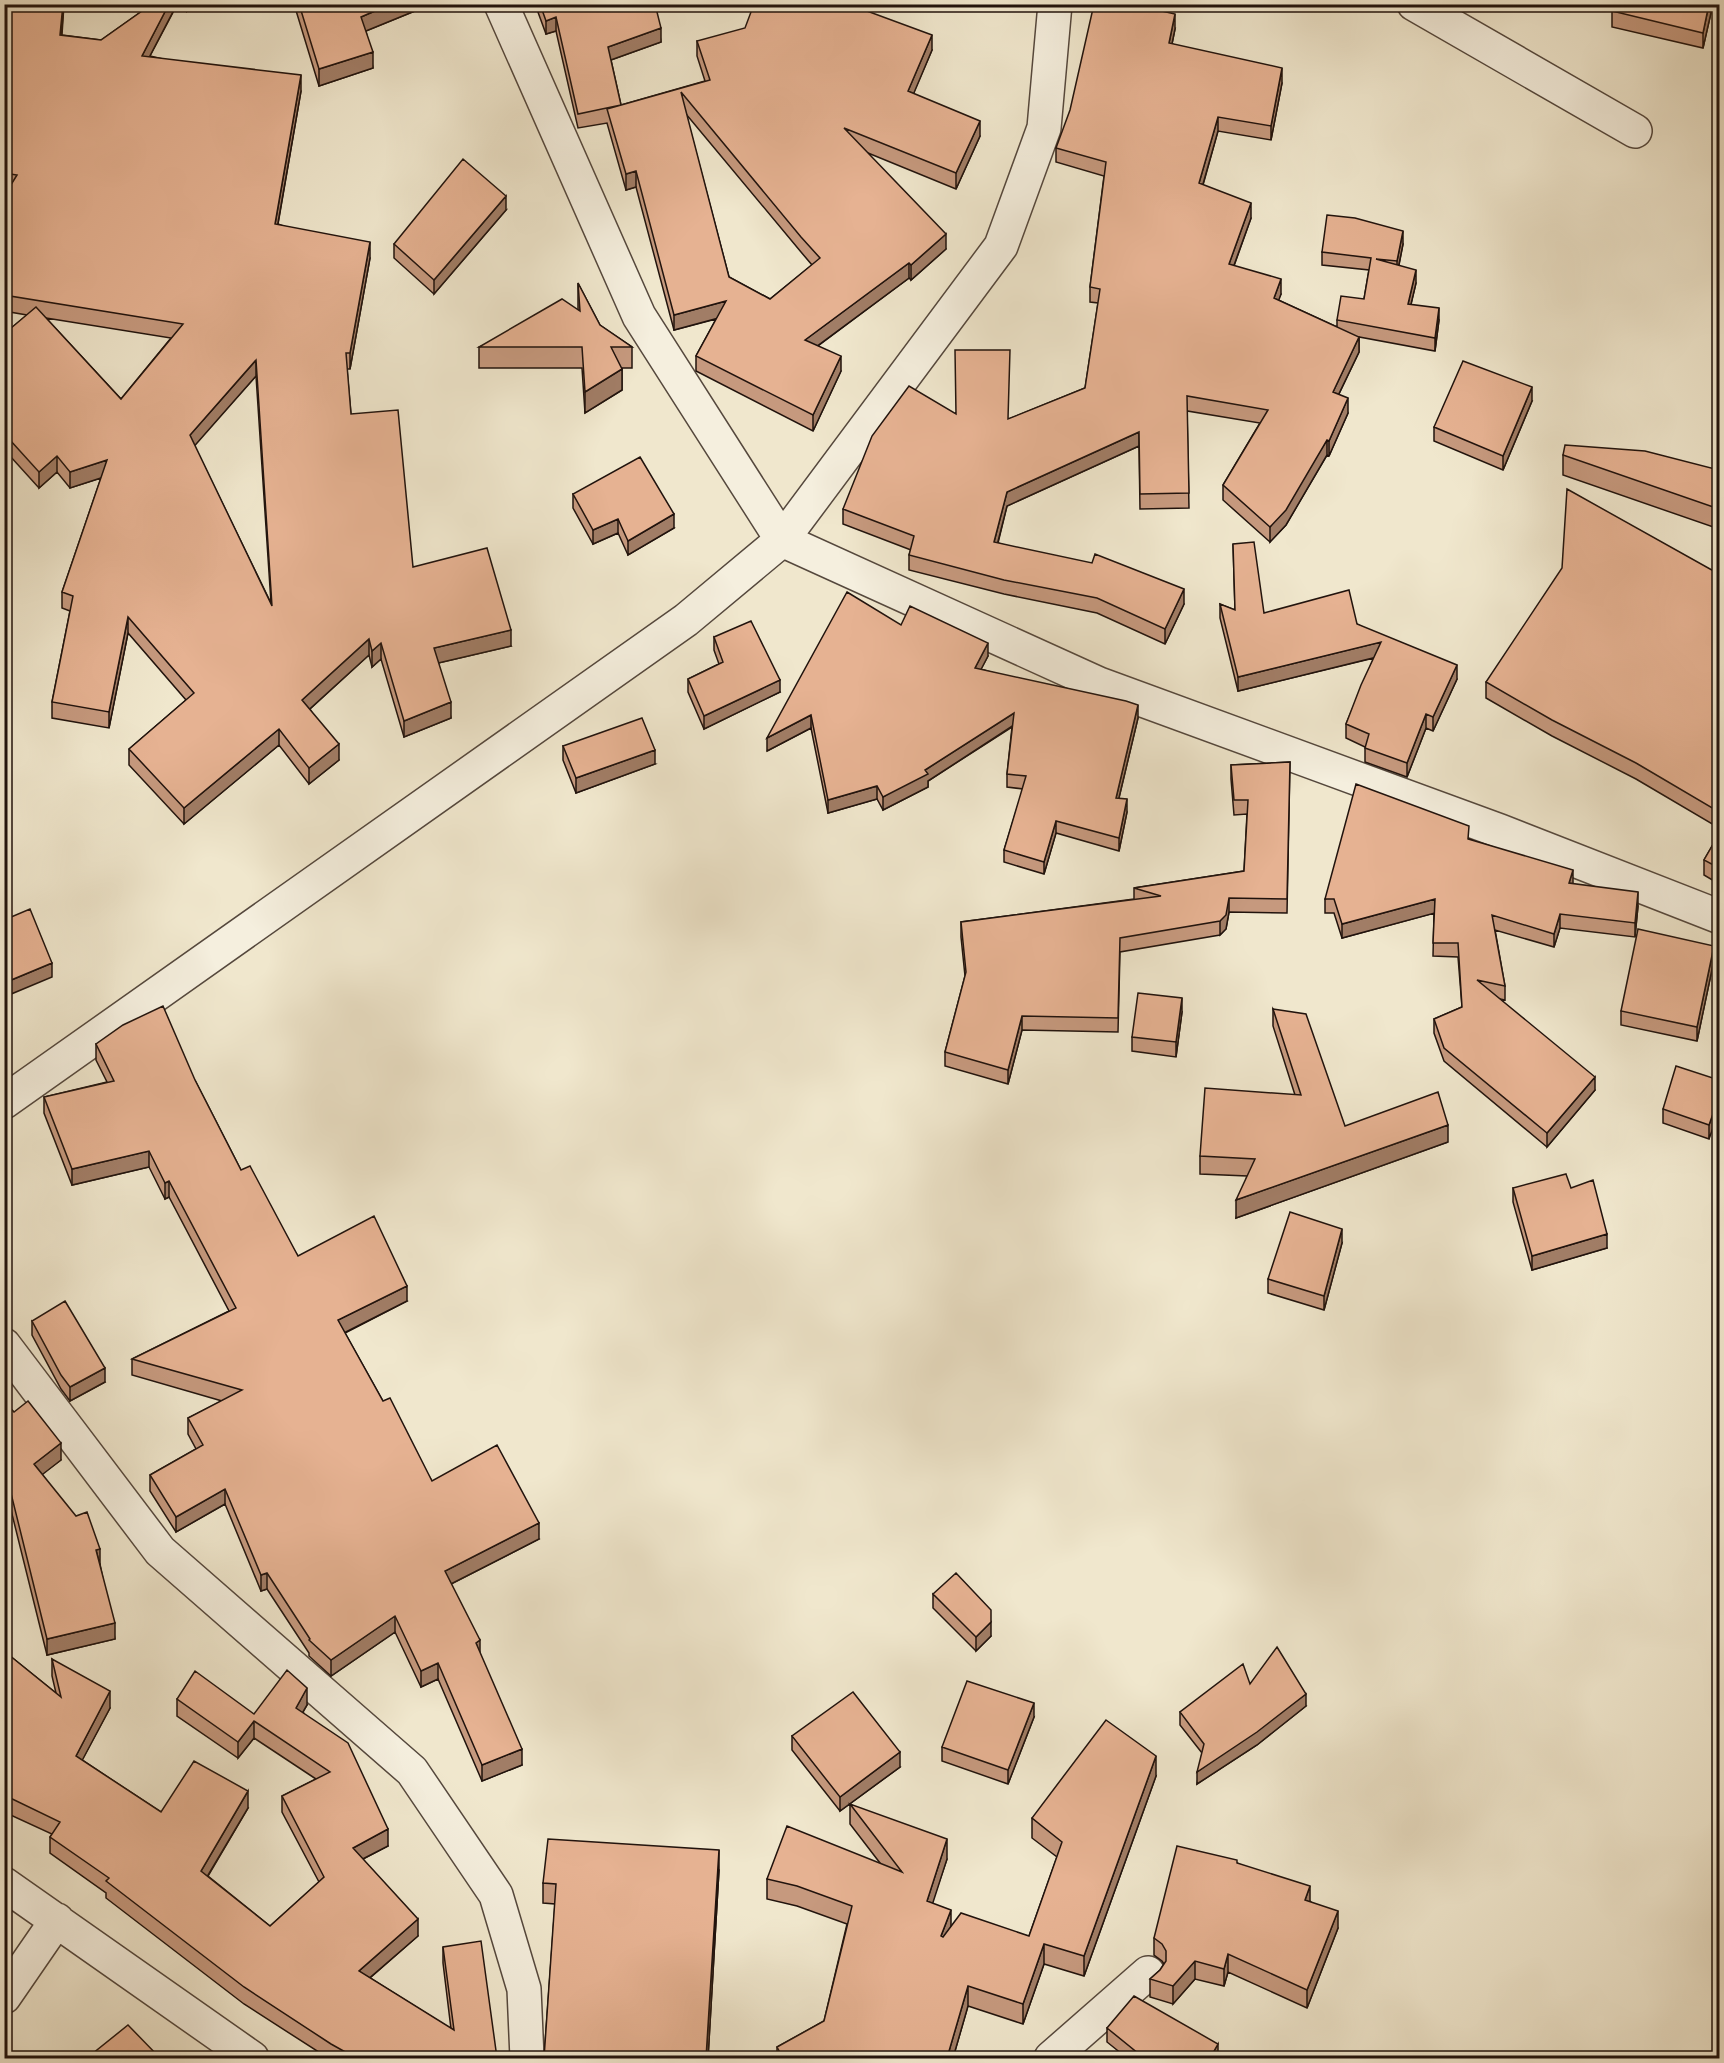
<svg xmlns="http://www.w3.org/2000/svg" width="1724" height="2063" font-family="Alegreya,serif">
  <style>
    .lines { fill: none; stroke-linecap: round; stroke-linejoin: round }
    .street-casing { stroke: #55483d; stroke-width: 36 }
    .street { stroke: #f5efde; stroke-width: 33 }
    .wall { fill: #c6997e; stroke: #21130d; stroke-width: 1.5; fill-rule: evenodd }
    .shaded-wall { fill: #a17d66; stroke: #21130d; stroke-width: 1.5 }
    .building { fill: #e6b292; stroke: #21130d; stroke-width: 1.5; fill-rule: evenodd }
  </style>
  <rect width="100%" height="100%" fill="#f0e7cd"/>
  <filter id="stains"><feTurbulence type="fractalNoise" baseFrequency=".00333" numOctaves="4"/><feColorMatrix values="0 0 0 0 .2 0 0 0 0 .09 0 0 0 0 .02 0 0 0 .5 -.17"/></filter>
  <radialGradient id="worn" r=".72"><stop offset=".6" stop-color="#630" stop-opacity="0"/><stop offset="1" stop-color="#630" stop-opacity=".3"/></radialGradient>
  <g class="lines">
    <defs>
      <path id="street" d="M 501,4 L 639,316 L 782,540 L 1099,684 L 1500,831 L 1720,917
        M 1414,4 L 1635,131
        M 4,1102 L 686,620 L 782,540 L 1001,246 L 1044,128 L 1055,4
        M 4,1345 L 160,1551 L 412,1771 L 496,1895 L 524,1989 L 527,2058
        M 4,1884 L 252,2058
        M 4,1997 L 57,1920
        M 1051,2058 L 1148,1973"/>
    </defs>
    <use href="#street" class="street-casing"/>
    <use href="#street" class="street"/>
  </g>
  <path class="wall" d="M 4,4 L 64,4 L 62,35 L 101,40 L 152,4 L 192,4 L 187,11 L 177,5 L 150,56 L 301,91 L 278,224 L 370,258 L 350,369 L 347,369 L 351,414 L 413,567 L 511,646 L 438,663 L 451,718 L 404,737 L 381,659 L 372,667 L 369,655 L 310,709 L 339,760 L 309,784 L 279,745 L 184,824 L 129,765 L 129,749 L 186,700 L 128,633 L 109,728 L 52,718 L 52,702 L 70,611 L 62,608 L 62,592 L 101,478 L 70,488 L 57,472 L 39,488 L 10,456 L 4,460 L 4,334 L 27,315 L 4,311 L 4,196 L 8,190 L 4,189 ZM 46,318 L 171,338 L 121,399 ZM 256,376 L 271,603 L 194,445 Z
    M 294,4 L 432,4 L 366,31 L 373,68 L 319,86 Z
    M 535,4 L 655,4 L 661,42 L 611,60 L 621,105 L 705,81 L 697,56 L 697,41 L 932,50 L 913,94 L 980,136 L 956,189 L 868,153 L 946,249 L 911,280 L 909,278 L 818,346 L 841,371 L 813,431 L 696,371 L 696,356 L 716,319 L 674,330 L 636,187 L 626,190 L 607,123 L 578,128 L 556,31 L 546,34 ZM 686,114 L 801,252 L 812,265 L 770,299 L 729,277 Z
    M 1614,4 L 1713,4 L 1703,48 L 1612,27 L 1612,11 Z
    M 1175,29 L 1172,44 L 1282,83 L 1271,140 L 1218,131 L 1203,185 L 1251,218 L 1234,266 L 1281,294 L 1278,300 L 1337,327 L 1337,320 L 1364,299 L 1369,270 L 1322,265 L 1322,252 L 1403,244 L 1399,265 L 1416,283 L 1411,304 L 1439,320 L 1435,351 L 1359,337 L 1359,352 L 1339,394 L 1348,413 L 1329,456 L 1327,455 L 1286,525 L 1270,542 L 1223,500 L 1223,485 L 1260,423 L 1187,411 L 1189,508 L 1140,509 L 1139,446 L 1007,506 L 998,543 L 1184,604 L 1165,644 L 1097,613 L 1004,594 L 909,570 L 909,555 L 911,550 L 843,524 L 843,509 L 956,414 L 1009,419 L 1085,388 L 1098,303 L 1090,302 L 1090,287 L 1104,176 L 1056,162 L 1056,148 Z
    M 506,210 L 434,294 L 394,258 L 394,244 Z
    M 578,283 L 600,325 L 632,347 L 632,368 L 622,368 L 622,390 L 585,413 L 582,368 L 479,368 L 479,347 L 578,310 Z
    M 1532,401 L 1503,470 L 1434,441 L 1434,427 Z
    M 1563,455 L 1719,470 L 1719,529 L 1563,475 Z
    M 573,494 L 674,528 L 628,555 L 618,533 L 593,544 L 573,508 Z
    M 1233,544 L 1264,613 L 1357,624 L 1457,679 L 1433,731 L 1426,728 L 1407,777 L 1365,762 L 1365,747 L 1346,738 L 1346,724 L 1374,658 L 1238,691 L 1220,618 L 1220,604 L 1235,610 Z
    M 1719,574 L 1719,828 L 1636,779 L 1552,736 L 1486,698 L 1486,682 Z
    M 901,625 L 988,656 L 981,669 L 1138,718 L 1119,798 L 1127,812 L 1119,851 L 1056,833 L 1044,874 L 1004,862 L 1004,850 L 1023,789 L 1007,787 L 1007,774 L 1012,727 L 928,781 L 928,787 L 883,810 L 877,799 L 828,813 L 811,728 L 767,751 Z
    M 714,637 L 780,692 L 704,729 L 688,692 L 688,679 L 719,664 L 714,650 Z
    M 563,746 L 655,764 L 576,793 L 563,760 Z
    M 1290,762 L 1287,913 L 1229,912 L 1226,929 L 1220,935 L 1120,952 L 1118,1032 L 1022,1030 L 1008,1084 L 945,1066 L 945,1052 L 965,976 L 961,937 L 961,922 L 1134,899 L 1134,888 L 1244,871 L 1247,814 L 1234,815 L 1231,779 L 1231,765 Z
    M 1719,834 L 1719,884 L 1704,875 L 1704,860 Z
    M 1469,839 L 1573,884 L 1638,906 L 1635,937 L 1560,928 L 1554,947 L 1495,930 L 1505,986 L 1505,1000 L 1500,999 L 1595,1090 L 1547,1147 L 1444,1061 L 1434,1033 L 1434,1019 L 1462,1007 L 1458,957 L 1433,956 L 1434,913 L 1342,938 L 1334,913 L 1325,913 L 1325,899 Z
    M 1714,960 L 1697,1041 L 1621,1025 L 1621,1011 Z
    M 1273,1009 L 1345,1126 L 1448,1142 L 1236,1218 L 1247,1176 L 1200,1174 L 1200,1156 L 1295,1095 L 1273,1026 Z
    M 1182,1012 L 1176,1057 L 1132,1051 L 1132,1037 Z
    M 96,1044 L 195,1080 L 241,1170 L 298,1256 L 407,1301 L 345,1333 L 383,1401 L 432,1481 L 539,1539 L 451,1584 L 480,1654 L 522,1765 L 482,1781 L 438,1679 L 421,1687 L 395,1632 L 331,1676 L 309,1656 L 309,1653 L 267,1589 L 261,1591 L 225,1504 L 176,1532 L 150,1491 L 150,1475 L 196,1449 L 188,1434 L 188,1418 L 222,1401 L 132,1375 L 132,1359 L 229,1311 L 169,1197 L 165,1199 L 149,1167 L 72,1185 L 44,1113 L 44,1097 L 107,1082 L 96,1060 Z
    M 1719,1080 L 1709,1139 L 1663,1123 L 1663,1109 Z
    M 1513,1188 L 1571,1188 L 1607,1248 L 1532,1270 L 1513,1202 Z
    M 1342,1243 L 1324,1310 L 1268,1293 L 1268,1279 Z
    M 32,1321 L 105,1382 L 70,1401 L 61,1389 L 32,1335 Z
    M 4,1402 L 61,1460 L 42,1474 L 100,1564 L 115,1639 L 47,1655 L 6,1490 Z
    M 933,1594 L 991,1636 L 976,1651 L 933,1608 Z
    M 4,1651 L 56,1693 L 52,1676 L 52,1659 L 110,1708 L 82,1760 L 161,1812 L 248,1808 L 208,1876 L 270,1926 L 319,1882 L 282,1812 L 282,1796 L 316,1779 L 254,1738 L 238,1758 L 177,1716 L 177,1699 L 254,1714 L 307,1705 L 303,1712 L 388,1846 L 363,1859 L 418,1936 L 370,1978 L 451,2029 L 443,1963 L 443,1947 L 497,2058 L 328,2058 L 244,2004 L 106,1898 L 106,1893 L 50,1853 L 50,1837 L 52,1834 L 4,1812 Z
    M 1250,1684 L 1306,1706 L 1257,1745 L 1197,1784 L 1202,1753 L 1180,1725 L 1180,1712 Z
    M 1034,1717 L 1008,1784 L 942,1761 L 942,1747 Z
    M 792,1736 L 900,1767 L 840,1811 L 792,1750 Z
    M 1156,1776 L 1084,1976 L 1044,1964 L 1023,2024 L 968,2006 L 953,2058 L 777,2058 L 777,2047 L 824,2021 L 847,1924 L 797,1906 L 767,1899 L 767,1879 L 880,1863 L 850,1824 L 850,1804 L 947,1859 L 932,1903 L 951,1926 L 1029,1936 L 1057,1857 L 1032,1838 L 1032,1818 Z
    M 1237,1863 L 1310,1901 L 1338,1928 L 1307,2008 L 1228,1972 L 1224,1986 L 1195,1979 L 1173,2004 L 1150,1997 L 1150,1979 L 1160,1970 L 1164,1964 L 1162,1961 L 1154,1955 L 1154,1938 Z
    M 719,1870 L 708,2058 L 544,2058 L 555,1904 L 543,1903 L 543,1883 Z
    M 1107,2028 L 1218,2058 L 1127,2058 L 1107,2042 Z"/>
  <path class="shaded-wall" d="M 63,4 L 64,4 L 60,51 L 60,35 Z
    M 169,4 L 177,4 L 142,71 L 142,56 Z
    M 187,4 L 192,4 L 187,11 Z
    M 391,4 L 432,4 L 361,33 L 361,17 Z
    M 1709,4 L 1713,4 L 1703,48 L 1703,33 Z
    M 1175,14 L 1175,29 L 1169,58 L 1169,43 Z
    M 556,17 L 556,31 L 546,34 L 546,21 Z
    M 661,28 L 661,42 L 608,61 L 608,47 Z
    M 932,35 L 932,50 L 908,107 L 908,91 Z
    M 373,52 L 373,68 L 319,86 L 319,69 Z
    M 1282,68 L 1282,83 L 1271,140 L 1271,126 Z
    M 301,75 L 301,91 L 275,240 L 275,224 Z
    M 1218,117 L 1218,131 L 1199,198 L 1199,183 Z
    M 980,121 L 980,136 L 956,189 L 956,173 Z
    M 636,171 L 636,187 L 626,190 L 626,174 Z
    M 506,196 L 506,210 L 434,294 L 434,280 Z
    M 1251,203 L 1251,218 L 1229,279 L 1229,264 Z
    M 1403,231 L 1403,244 L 1397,274 L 1397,261 Z
    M 946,234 L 946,249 L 911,280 L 911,265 Z
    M 370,242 L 370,258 L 350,369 L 350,353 Z
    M 909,263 L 909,278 L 805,355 L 805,340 Z
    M 1416,270 L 1416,283 L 1408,317 L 1408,304 Z
    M 1281,279 L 1281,294 L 1274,313 L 1274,298 Z
    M 726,301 L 726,316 L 674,330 L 674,315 Z
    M 1439,308 L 1439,320 L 1435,351 L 1435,338 Z
    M 1359,337 L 1359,352 L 1333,406 L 1333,392 Z
    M 841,356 L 841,371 L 813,431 L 813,415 Z
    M 256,360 L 256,376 L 190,451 L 190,435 Z
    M 622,369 L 622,390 L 585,413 L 585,392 Z
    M 1532,387 L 1532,401 L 1503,470 L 1503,456 Z
    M 1348,398 L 1348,413 L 1329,456 L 1329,441 Z
    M 1139,432 L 1139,446 L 1007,506 L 994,557 L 994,542 L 1007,492 Z
    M 10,440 L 10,456 L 4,460 L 4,444 Z
    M 1327,440 L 1327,455 L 1286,525 L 1270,542 L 1270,527 Z
    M 57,456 L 57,472 L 39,488 L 39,472 Z
    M 107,460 L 107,476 L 70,488 L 70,472 Z
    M 674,514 L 674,528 L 628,555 L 628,541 Z
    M 618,519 L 618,533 L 593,544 L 593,530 Z
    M 1184,589 L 1184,604 L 1165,644 L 1165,629 Z
    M 128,617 L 128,633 L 109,728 L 109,712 Z
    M 511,630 L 511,646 L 434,664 L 434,648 Z
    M 369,639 L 369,655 L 302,716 L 302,700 Z
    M 1381,642 L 1381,656 L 1238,691 L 1238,677 Z
    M 381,643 L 381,659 L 372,667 L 372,651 Z
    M 988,643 L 988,656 L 975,681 L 975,668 Z
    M 1457,665 L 1457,679 L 1433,731 L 1433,717 Z
    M 780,680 L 780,692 L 704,729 L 704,716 Z
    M 451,702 L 451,718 L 404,737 L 404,721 Z
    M 1138,705 L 1138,718 L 1116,810 L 1116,798 Z
    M 1014,713 L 1014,725 L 928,781 L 928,787 L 883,810 L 883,797 Z
    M 1426,714 L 1426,728 L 1407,777 L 1407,763 Z
    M 811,715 L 811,728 L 767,751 L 767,738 Z
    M 279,729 L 279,745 L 184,824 L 184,808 Z
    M 339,744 L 339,760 L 309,784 L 309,768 Z
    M 655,750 L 655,764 L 576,793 L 576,778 Z
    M 877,786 L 877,799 L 828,813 L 828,800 Z
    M 1127,799 L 1127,812 L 1119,851 L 1119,838 Z
    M 1056,821 L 1056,833 L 1044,874 L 1044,862 Z
    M 1573,870 L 1573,884 L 1569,883 Z
    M 1638,892 L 1638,906 L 1635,937 L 1635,923 Z
    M 1229,898 L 1229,912 L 1226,929 L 1220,935 L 1220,921 Z
    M 1435,899 L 1435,913 L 1342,938 L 1342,924 Z
    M 1560,914 L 1560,928 L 1554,947 L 1554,934 Z
    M 1714,946 L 1714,960 L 1697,1041 L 1697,1027 Z
    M 52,963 L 52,977 L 4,997 L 4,983 Z
    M 1182,998 L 1182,1012 L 1176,1057 L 1176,1042 Z
    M 1022,1016 L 1022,1030 L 1008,1084 L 1008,1070 Z
    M 1595,1077 L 1595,1090 L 1547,1147 L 1547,1133 Z
    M 1719,1097 L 1719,1111 L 1709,1139 L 1709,1125 Z
    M 1448,1125 L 1448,1142 L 1236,1218 L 1236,1200 Z
    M 149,1151 L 149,1167 L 72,1185 L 72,1169 Z
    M 169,1181 L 169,1197 L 165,1199 L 165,1183 Z
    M 1342,1229 L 1342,1243 L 1324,1310 L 1324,1296 Z
    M 1607,1234 L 1607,1248 L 1532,1270 L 1532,1256 Z
    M 407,1286 L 407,1301 L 338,1336 L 338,1320 Z
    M 105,1368 L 105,1382 L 70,1401 L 70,1387 Z
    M 61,1443 L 61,1460 L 34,1481 L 34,1464 Z
    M 6,1473 L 6,1490 L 4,1492 L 4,1476 Z
    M 225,1489 L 225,1504 L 176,1532 L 176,1517 Z
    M 539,1523 L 539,1539 L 445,1587 L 445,1571 Z
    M 100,1549 L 100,1565 L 96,1550 Z
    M 267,1573 L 267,1589 L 261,1591 L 261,1575 Z
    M 395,1616 L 395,1632 L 331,1676 L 331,1660 Z
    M 991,1622 L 991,1636 L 976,1651 L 976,1637 Z
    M 115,1623 L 115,1639 L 47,1655 L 47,1639 Z
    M 480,1640 L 480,1656 L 476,1643 Z
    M 438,1663 L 438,1679 L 421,1687 L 421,1671 Z
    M 307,1688 L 307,1705 L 296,1724 L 296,1708 Z
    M 110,1691 L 110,1708 L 76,1772 L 76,1756 Z
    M 1306,1694 L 1306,1706 L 1257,1745 L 1197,1784 L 1197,1772 Z
    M 1034,1703 L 1034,1717 L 1008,1784 L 1008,1770 Z
    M 254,1721 L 254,1738 L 238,1758 L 238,1742 Z
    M 522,1749 L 522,1765 L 482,1781 L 482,1765 Z
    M 900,1752 L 900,1767 L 840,1811 L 840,1797 Z
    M 1156,1756 L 1156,1776 L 1084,1976 L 1084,1956 Z
    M 248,1791 L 248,1808 L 201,1887 L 201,1871 Z
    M 388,1829 L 388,1846 L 353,1864 L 353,1848 Z
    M 947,1839 L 947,1859 L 927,1921 L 927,1901 Z
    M 719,1850 L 719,1870 L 708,2058 L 706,2058 Z
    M 1310,1886 L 1310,1903 L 1305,1900 Z
    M 951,1910 L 951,1930 L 941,1956 L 941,1936 Z
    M 1338,1911 L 1338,1928 L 1307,2008 L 1307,1990 Z
    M 418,1919 L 418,1936 L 359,1987 L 359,1971 Z
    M 1044,1944 L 1044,1964 L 1023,2024 L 1023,2004 Z
    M 1228,1954 L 1228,1972 L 1224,1986 L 1224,1969 Z
    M 1195,1961 L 1195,1979 L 1173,2004 L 1173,1986 Z
    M 968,1986 L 968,2006 L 953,2058 L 947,2058 Z
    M 1218,2044 L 1218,2058 L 1210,2058 Z"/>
  <path class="building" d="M 4,4 L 63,4 L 60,35 L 101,40 L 152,4 L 169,4 L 142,56 L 301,75 L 275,224 L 370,242 L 350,353 L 346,353 L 351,414 L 398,410 L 413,567 L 487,548 L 511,630 L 434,648 L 451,702 L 404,721 L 381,643 L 372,651 L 369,639 L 302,700 L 339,744 L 309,768 L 279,729 L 184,808 L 129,749 L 194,693 L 128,617 L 109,712 L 52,702 L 73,596 L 62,592 L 107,460 L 70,472 L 57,456 L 39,472 L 10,440 L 4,444 L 4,334 L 36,307 L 121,399 L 183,324 L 4,295 L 4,196 L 17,175 L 4,173 ZM 256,360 L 272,606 L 190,435 Z
    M 299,4 L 391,4 L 361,17 L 373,52 L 319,69 Z
    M 540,4 L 655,4 L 661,28 L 608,47 L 621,105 L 578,114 L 556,17 L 546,21 Z
    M 754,4 L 848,4 L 932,35 L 908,91 L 980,121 L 956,173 L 844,128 L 946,234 L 911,265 L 909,263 L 805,340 L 841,356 L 813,415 L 696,356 L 726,301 L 674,315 L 636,171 L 626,174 L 607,109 L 710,80 L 697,41 L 745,28 ZM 681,92 L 801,237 L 820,258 L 770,299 L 729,277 Z
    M 1094,4 L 1131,4 L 1175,14 L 1169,43 L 1282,68 L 1271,126 L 1218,117 L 1199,183 L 1251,203 L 1229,264 L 1281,279 L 1274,298 L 1359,337 L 1333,392 L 1348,398 L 1329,441 L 1327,440 L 1286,510 L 1270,527 L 1223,485 L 1268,410 L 1187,396 L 1189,493 L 1140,494 L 1139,432 L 1007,492 L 994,542 L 1092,563 L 1095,554 L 1184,589 L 1165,629 L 1097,598 L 1004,580 L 909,555 L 914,536 L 843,509 L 872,436 L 909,386 L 956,414 L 955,350 L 1010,350 L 1008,419 L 1085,388 L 1100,289 L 1090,287 L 1106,162 L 1056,148 L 1070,110 Z
    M 1614,4 L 1709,4 L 1703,33 L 1612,11 Z
    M 463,159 L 506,196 L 434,280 L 394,244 Z
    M 1327,215 L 1355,218 L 1403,231 L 1397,261 L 1376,259 L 1416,270 L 1408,304 L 1439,308 L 1435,338 L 1337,320 L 1341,296 L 1364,299 L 1371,258 L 1322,252 Z
    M 578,283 L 600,325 L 632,347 L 611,347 L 622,369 L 585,392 L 582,347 L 479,347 L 562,299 L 580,311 Z
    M 1463,361 L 1532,387 L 1503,456 L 1434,427 Z
    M 1565,445 L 1645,451 L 1719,470 L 1719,509 L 1563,455 Z
    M 640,457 L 674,514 L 628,541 L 618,519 L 593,530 L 573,494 Z
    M 1567,489 L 1719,574 L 1719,812 L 1636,763 L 1552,720 L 1486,682 L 1562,568 Z
    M 1254,542 L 1264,613 L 1349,590 L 1357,624 L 1457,665 L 1433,717 L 1426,714 L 1407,763 L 1365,748 L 1369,734 L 1346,724 L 1361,685 L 1381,642 L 1238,677 L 1220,604 L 1235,610 L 1233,544 Z
    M 847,592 L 901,625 L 910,606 L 988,643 L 975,668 L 1126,701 L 1138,705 L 1116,798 L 1127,799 L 1119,838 L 1056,821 L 1044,862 L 1004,850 L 1026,776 L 1007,774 L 1014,713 L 925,770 L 928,774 L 883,797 L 877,786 L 828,800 L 811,715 L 767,738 Z
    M 751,621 L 780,680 L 704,716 L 688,679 L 723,662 L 714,637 Z
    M 642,718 L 655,750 L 576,778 L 563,746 Z
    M 1290,762 L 1287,899 L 1229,898 L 1226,915 L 1220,921 L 1120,938 L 1118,1018 L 1022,1016 L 1008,1070 L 945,1052 L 966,972 L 961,922 L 1161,896 L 1134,888 L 1244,871 L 1248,800 L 1234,800 L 1231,765 Z
    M 1356,784 L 1469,826 L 1468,839 L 1573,870 L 1569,883 L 1638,892 L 1635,923 L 1560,914 L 1554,934 L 1492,915 L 1505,986 L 1477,980 L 1595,1077 L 1547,1133 L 1444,1048 L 1434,1019 L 1462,1007 L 1458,943 L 1433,943 L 1435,899 L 1342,924 L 1334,899 L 1325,899 Z
    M 1719,834 L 1719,868 L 1704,860 Z
    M 30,909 L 52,963 L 4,983 L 4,920 Z
    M 1638,929 L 1714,946 L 1697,1027 L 1621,1011 Z
    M 1138,993 L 1182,998 L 1176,1042 L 1132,1037 Z
    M 163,1006 L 195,1080 L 241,1170 L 250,1166 L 298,1256 L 374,1216 L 407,1286 L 338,1320 L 383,1401 L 390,1398 L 432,1481 L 497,1445 L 539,1523 L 445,1571 L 480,1640 L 476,1643 L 522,1749 L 482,1765 L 438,1663 L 421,1671 L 395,1616 L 331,1660 L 309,1640 L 310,1639 L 267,1573 L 261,1575 L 225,1489 L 176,1517 L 150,1475 L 203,1445 L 188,1418 L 242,1390 L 132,1359 L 236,1308 L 169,1181 L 165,1183 L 149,1151 L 72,1169 L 44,1097 L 114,1081 L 96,1044 L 123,1025 Z
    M 1273,1009 L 1306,1014 L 1345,1126 L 1438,1092 L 1448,1125 L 1236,1200 L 1255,1159 L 1200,1156 L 1205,1088 L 1301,1095 Z
    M 1676,1066 L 1719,1080 L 1719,1097 L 1709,1125 L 1663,1109 Z
    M 1566,1174 L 1571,1188 L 1593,1180 L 1607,1234 L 1532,1256 L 1513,1188 Z
    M 1290,1212 L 1342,1229 L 1324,1296 L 1268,1279 Z
    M 65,1301 L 105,1368 L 70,1387 L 61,1375 L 32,1321 Z
    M 28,1401 L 61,1443 L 34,1464 L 76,1516 L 87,1512 L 100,1549 L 96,1550 L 115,1623 L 47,1639 L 6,1473 L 4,1476 L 4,1402 L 14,1412 Z
    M 956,1573 L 991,1610 L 991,1622 L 976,1637 L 933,1594 Z
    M 1277,1647 L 1306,1694 L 1257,1732 L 1197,1772 L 1204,1744 L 1180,1712 L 1243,1664 L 1250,1684 Z
    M 4,1651 L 61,1697 L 52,1659 L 110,1691 L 76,1756 L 161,1812 L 194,1761 L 248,1791 L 201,1871 L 270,1926 L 324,1877 L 282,1796 L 330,1772 L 254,1721 L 238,1742 L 177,1699 L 195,1671 L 254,1714 L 287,1670 L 307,1688 L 296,1708 L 348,1743 L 388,1829 L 353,1848 L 418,1919 L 359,1971 L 454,2030 L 443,1947 L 481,1941 L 497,2058 L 356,2058 L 331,2044 L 244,1987 L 106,1881 L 109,1878 L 50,1837 L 60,1822 L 4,1795 Z
    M 967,1681 L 1034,1703 L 1008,1770 L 942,1747 Z
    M 853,1692 L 900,1752 L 840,1797 L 792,1736 Z
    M 1106,1720 L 1156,1756 L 1084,1956 L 1044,1944 L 1023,2004 L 968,1986 L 947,2058 L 783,2058 L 777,2047 L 824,2021 L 852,1906 L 797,1886 L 767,1879 L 787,1826 L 902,1872 L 850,1804 L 947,1839 L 927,1901 L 951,1910 L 941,1936 L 943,1937 L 961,1913 L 1029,1936 L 1062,1842 L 1032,1818 Z
    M 548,1839 L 719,1850 L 706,2058 L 544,2058 L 556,1884 L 543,1883 Z
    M 1177,1846 L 1237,1860 L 1237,1863 L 1310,1886 L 1305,1900 L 1338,1911 L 1307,1990 L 1228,1954 L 1224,1969 L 1195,1961 L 1173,1986 L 1150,1979 L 1160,1970 L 1166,1961 L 1166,1951 L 1162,1944 L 1154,1938 Z
    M 1134,1996 L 1218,2044 L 1210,2058 L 1144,2058 L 1107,2028 Z
    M 128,2025 L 160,2058 L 87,2058 Z"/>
  <rect width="1724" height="2063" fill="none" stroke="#f0e7cd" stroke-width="24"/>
  <rect x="6" y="6" width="1712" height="2051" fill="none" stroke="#21130d" stroke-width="3"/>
  <rect x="12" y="12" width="1700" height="2039" fill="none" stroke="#21130d" stroke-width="1.5"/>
  <rect width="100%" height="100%" filter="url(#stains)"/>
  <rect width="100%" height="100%" fill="url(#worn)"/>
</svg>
